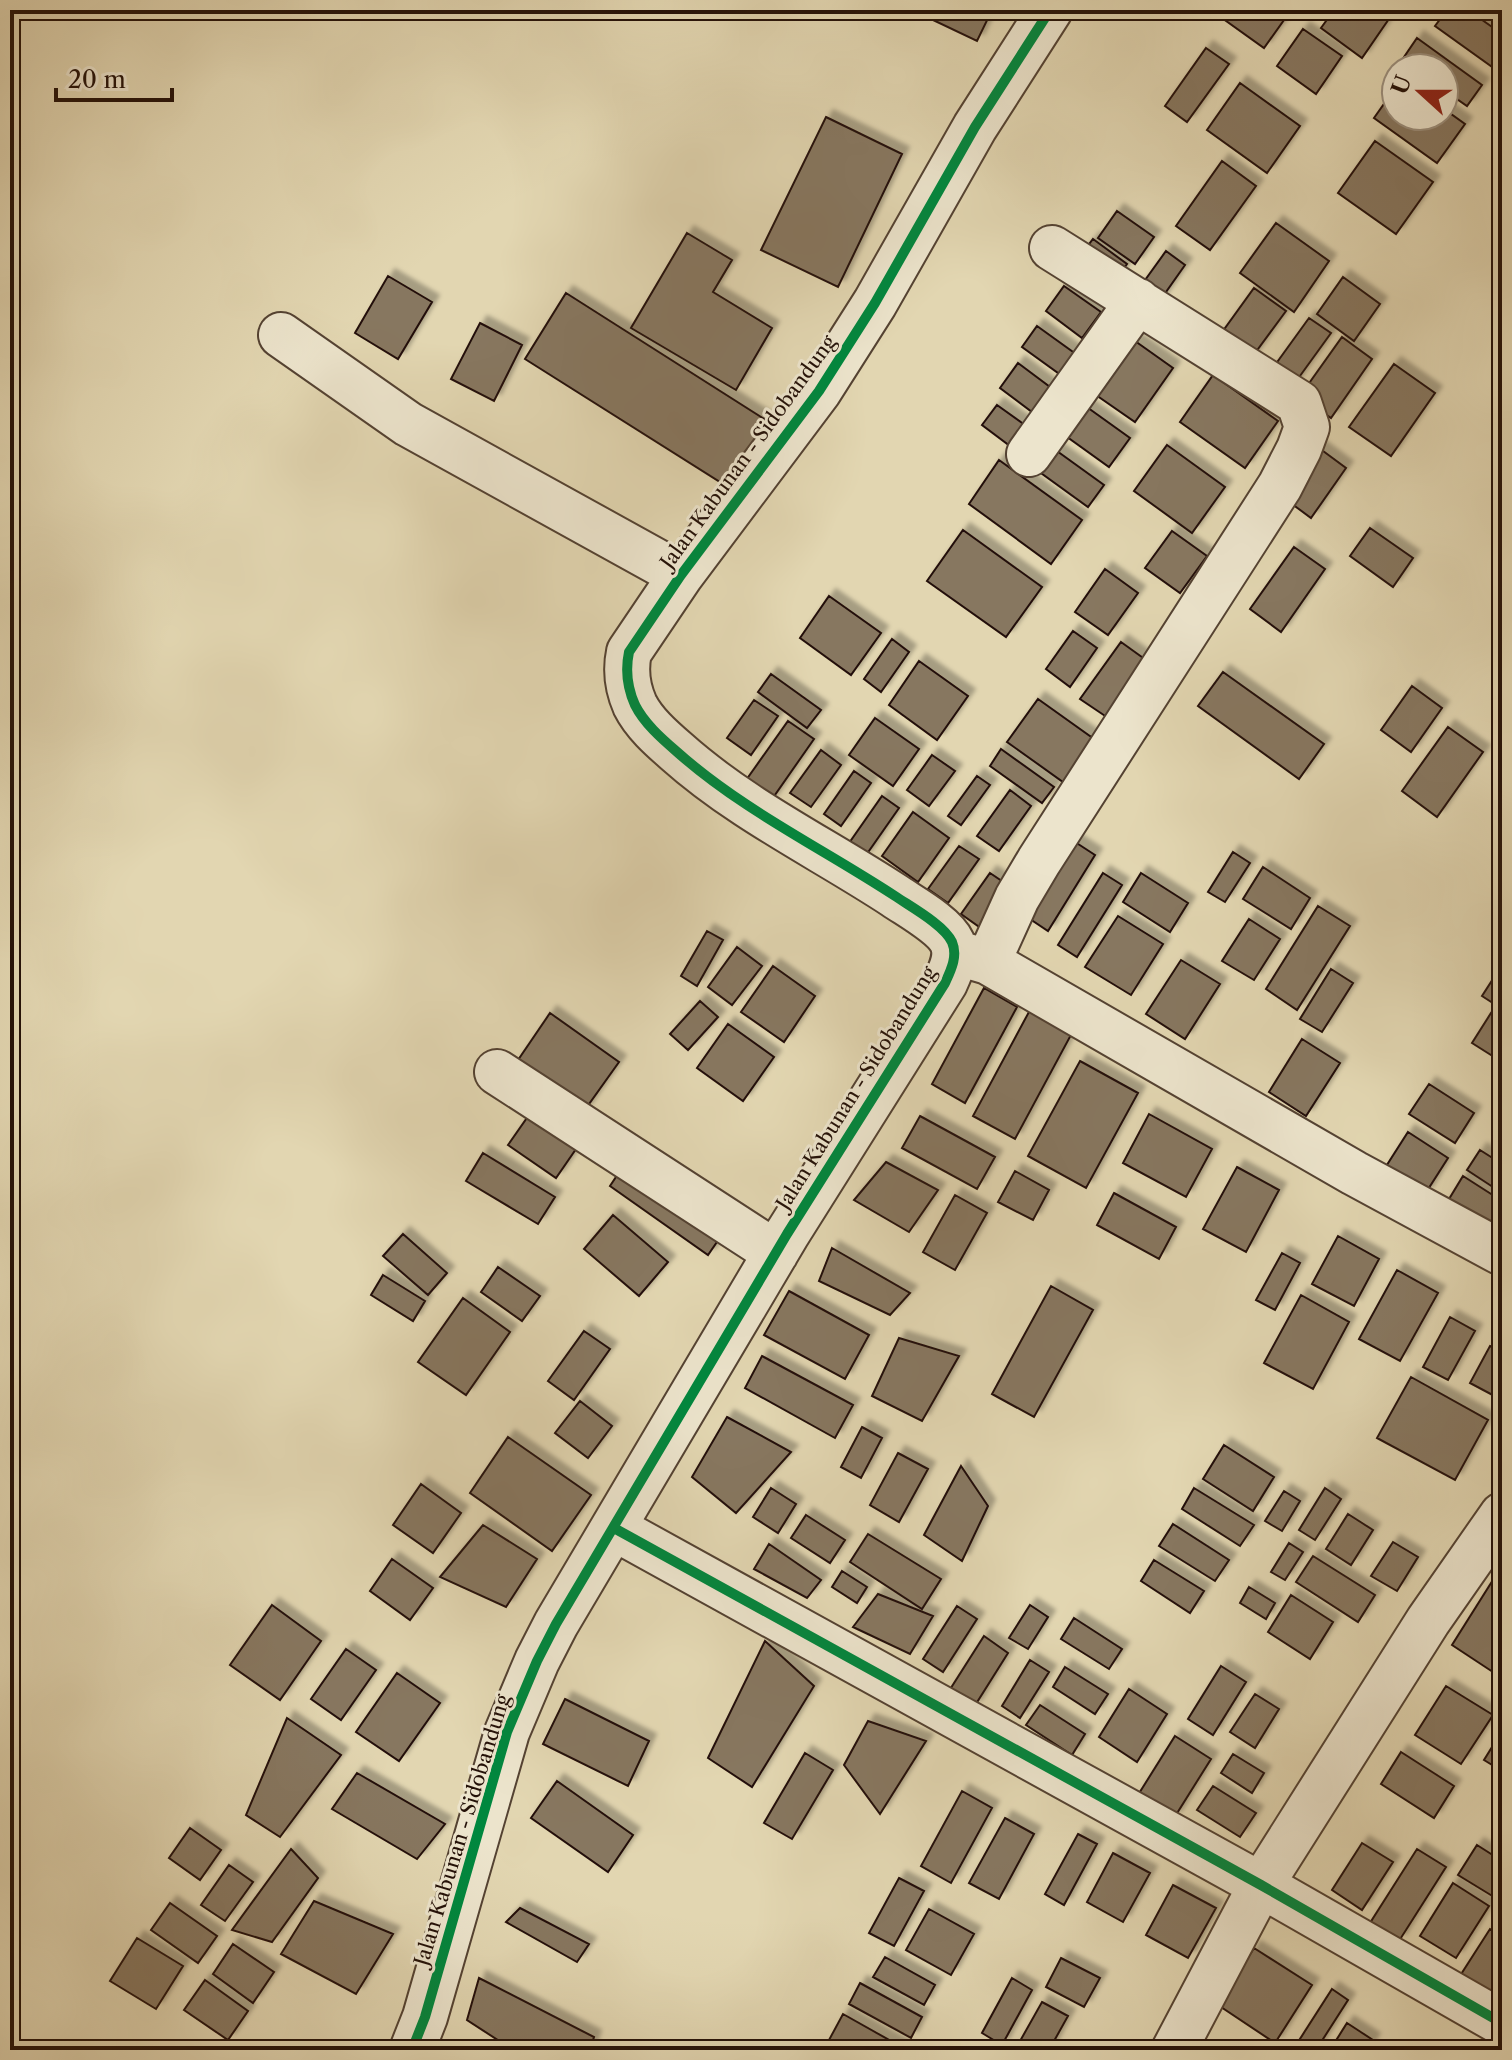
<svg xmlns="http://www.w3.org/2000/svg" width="1512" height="2060" font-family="'Libre Caslon Text',serif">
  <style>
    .building { fill: #877760; stroke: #241108; stroke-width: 2; filter: url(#shadow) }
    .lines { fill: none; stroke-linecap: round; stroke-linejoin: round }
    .minor-casing { stroke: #544232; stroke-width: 48 }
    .minor { stroke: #ece4cc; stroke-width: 44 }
    .cycleway-casing { stroke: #ece4cc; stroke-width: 15 }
    .cycleway { stroke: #00873e; stroke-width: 10 }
    .labels { text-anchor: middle; stroke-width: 6; stroke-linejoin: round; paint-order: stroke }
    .street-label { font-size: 20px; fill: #241108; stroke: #ece4cc }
  </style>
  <defs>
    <filter id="shadow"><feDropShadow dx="7" dy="-7" stdDeviation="2" flood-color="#0004"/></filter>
  </defs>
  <rect width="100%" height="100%" fill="#e2d6b1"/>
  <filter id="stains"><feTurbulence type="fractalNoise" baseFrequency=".0025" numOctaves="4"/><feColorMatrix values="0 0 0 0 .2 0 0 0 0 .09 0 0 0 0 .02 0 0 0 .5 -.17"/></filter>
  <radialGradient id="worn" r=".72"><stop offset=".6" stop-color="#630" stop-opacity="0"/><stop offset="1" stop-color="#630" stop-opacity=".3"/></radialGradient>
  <path class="building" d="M 938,10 L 992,10 L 977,41 L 933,20 Z
    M 1228,10 L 1285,10 L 1289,13 L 1264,48 L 1222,18 Z
    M 1334,10 L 1389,10 L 1393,13 L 1362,58 L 1321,28 Z
    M 1447,10 L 1468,10 L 1502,34 L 1502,74 L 1435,26 Z
    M 1303,29 L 1342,56 L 1316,94 L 1277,66 Z
    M 1417,38 L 1482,85 L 1467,106 L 1444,90 L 1444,68 L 1414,68 L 1402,60 Z
    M 1206,48 L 1229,64 L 1187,122 L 1165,106 Z
    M 1240,83 L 1300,126 L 1267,173 L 1207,130 Z
    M 1396,87 L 1396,116 L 1444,116 L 1444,109 L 1465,124 L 1437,163 L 1374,118 Z
    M 826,117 L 902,154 L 838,287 L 761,250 Z
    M 1375,141 L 1433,182 L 1396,234 L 1338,193 Z
    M 1222,161 L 1256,186 L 1210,250 L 1176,226 Z
    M 1117,211 L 1154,237 L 1135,264 L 1098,238 Z
    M 1276,223 L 1329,261 L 1294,312 L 1240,273 Z
    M 687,233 L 732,260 L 713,292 L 772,328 L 736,390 L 631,328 Z
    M 1093,239 L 1127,264 L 1114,281 L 1080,256 Z
    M 1166,251 L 1185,265 L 1154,309 L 1135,294 Z
    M 388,276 L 432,302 L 398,359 L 355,333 Z
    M 1343,277 L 1380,304 L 1354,341 L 1317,314 Z
    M 1064,286 L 1101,312 L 1082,338 L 1046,311 Z
    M 1254,288 L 1286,311 L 1247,364 L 1215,342 Z
    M 566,293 L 769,422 L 728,487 L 525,359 Z
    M 1309,318 L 1331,333 L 1292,387 L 1270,372 Z
    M 480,323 L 522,345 L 494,401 L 451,379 Z
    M 1037,326 L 1080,357 L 1065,378 L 1022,347 Z
    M 1342,337 L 1372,359 L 1331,418 L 1300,396 Z
    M 1135,341 L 1173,368 L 1135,422 L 1096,395 Z
    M 1018,363 L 1054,390 L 1036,415 L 1000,388 Z
    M 1394,364 L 1435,393 L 1391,456 L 1349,427 Z
    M 1213,375 L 1278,421 L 1245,468 L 1180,422 Z
    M 997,405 L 1029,428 L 1014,449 L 982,425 Z
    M 1084,405 L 1130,438 L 1109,467 L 1063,434 Z
    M 1167,445 L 1225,487 L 1192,533 L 1134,491 Z
    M 1050,446 L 1104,485 L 1088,507 L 1034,468 Z
    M 1319,448 L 1346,468 L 1311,518 L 1284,498 Z
    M 999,460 L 1082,520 L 1051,564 L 969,504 Z
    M 1370,528 L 1413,558 L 1393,587 L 1350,556 Z
    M 963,530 L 1042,587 L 1006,637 L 927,581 Z
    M 1172,531 L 1207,556 L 1180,593 L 1145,568 Z
    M 1294,547 L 1325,569 L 1281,632 L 1250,609 Z
    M 1105,569 L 1138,593 L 1108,635 L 1075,612 Z
    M 829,596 L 881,633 L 851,675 L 800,638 Z
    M 1073,631 L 1097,648 L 1070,687 L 1046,669 Z
    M 892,639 L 909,652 L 881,692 L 864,679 Z
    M 1121,642 L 1157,668 L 1117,724 L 1080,699 Z
    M 919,661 L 968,696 L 937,740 L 889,705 Z
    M 1223,672 L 1324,744 L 1299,779 L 1198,706 Z
    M 771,674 L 821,710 L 807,728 L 758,692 Z
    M 1412,686 L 1442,708 L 1411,752 L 1381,730 Z
    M 1038,699 L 1094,739 L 1063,782 L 1007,742 Z
    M 754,700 L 778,716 L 751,755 L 727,738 Z
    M 875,718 L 919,749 L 893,786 L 849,755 Z
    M 788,721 L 814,739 L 770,802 L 744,783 Z
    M 1448,727 L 1483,752 L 1437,817 L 1402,791 Z
    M 1001,749 L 1054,787 L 1042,803 L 990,766 Z
    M 821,750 L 841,765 L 811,807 L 790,793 Z
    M 932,755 L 955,771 L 929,806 L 907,790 Z
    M 854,771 L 871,783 L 841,826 L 824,814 Z
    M 977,776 L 990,785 L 961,825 L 948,816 Z
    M 1010,790 L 1031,806 L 999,851 L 977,836 Z
    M 882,796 L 899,808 L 864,858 L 847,846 Z
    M 913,812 L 949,838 L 918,882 L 882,856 Z
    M 1072,840 L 1095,855 L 1048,931 L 1024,915 Z
    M 959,846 L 979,859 L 948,903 L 928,889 Z
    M 1233,852 L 1250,863 L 1225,902 L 1208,892 Z
    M 1263,867 L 1310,898 L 1291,929 L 1243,899 Z
    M 990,873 L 1015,890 L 985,931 L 961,914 Z
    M 1103,873 L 1122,885 L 1077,957 L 1058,945 Z
    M 1141,873 L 1188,903 L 1170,932 L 1123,902 Z
    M 1318,906 L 1350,926 L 1297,1010 L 1266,989 Z
    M 1118,916 L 1163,944 L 1131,995 L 1085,967 Z
    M 1249,919 L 1280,939 L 1254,980 L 1222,961 Z
    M 707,931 L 723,940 L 697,986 L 681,976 Z
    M 737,947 L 762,966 L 732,1005 L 708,987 Z
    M 1181,960 L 1220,984 L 1185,1039 L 1146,1014 Z
    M 1502,965 L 1502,1009 L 1482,996 Z
    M 773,966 L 815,996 L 784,1042 L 741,1012 Z
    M 1331,969 L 1353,983 L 1322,1032 L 1300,1019 Z
    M 984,988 L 1017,1007 L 965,1103 L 932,1084 Z
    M 700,1001 L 718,1017 L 688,1050 L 670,1034 Z
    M 1030,1010 L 1072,1033 L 1015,1139 L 973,1116 Z
    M 550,1013 L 619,1062 L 584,1111 L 516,1063 Z
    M 1491,1013 L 1502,1021 L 1502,1062 L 1472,1043 Z
    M 728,1024 L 774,1057 L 743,1101 L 697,1068 Z
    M 1302,1039 L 1340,1063 L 1306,1116 L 1269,1092 Z
    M 1080,1061 L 1138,1093 L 1086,1188 L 1028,1156 Z
    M 1429,1084 L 1474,1113 L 1455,1143 L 1409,1114 Z
    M 1149,1114 L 1212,1149 L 1186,1197 L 1123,1163 Z
    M 529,1115 L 576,1149 L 556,1178 L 508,1145 Z
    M 920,1116 L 995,1157 L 977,1189 L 902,1148 Z
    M 1408,1132 L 1448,1158 L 1425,1194 L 1385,1168 Z
    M 1480,1150 L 1502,1164 L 1502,1193 L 1467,1170 Z
    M 483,1153 L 555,1197 L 538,1224 L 466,1181 Z
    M 886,1162 L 938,1190 L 909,1232 L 854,1200 Z
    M 1237,1167 L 1279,1190 L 1246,1252 L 1203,1229 Z
    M 622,1168 L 721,1236 L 708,1255 L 610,1186 Z
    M 1015,1171 L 1049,1190 L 1033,1220 L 998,1202 Z
    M 1463,1176 L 1502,1201 L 1502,1247 L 1443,1209 Z
    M 1114,1193 L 1176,1227 L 1159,1259 L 1097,1225 Z
    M 955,1195 L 987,1213 L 955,1270 L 923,1252 Z
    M 613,1215 L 668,1262 L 639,1296 L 584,1249 Z
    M 403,1234 L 447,1273 L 428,1295 L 383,1256 Z
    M 1338,1236 L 1379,1259 L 1354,1306 L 1312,1284 Z
    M 832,1248 L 910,1293 L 890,1315 L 819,1281 Z
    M 1282,1253 L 1300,1263 L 1275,1310 L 1256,1300 Z
    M 498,1267 L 540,1296 L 522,1321 L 481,1292 Z
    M 1397,1270 L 1438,1293 L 1400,1361 L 1359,1339 Z
    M 383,1275 L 425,1301 L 413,1321 L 371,1295 Z
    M 1051,1286 L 1093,1310 L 1034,1417 L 992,1394 Z
    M 789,1291 L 869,1335 L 845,1379 L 764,1335 Z
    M 1301,1295 L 1349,1322 L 1313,1389 L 1264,1363 Z
    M 463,1298 L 510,1332 L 466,1395 L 418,1362 Z
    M 1450,1317 L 1475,1331 L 1448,1380 L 1423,1367 Z
    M 584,1331 L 610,1349 L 574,1400 L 548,1381 Z
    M 899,1338 L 959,1356 L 922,1421 L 872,1396 Z
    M 1490,1346 L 1502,1352 L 1502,1400 L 1470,1383 Z
    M 762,1356 L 853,1405 L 835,1438 L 745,1388 Z
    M 1411,1377 L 1488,1420 L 1455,1480 L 1377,1438 Z
    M 580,1401 L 612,1426 L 588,1458 L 555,1433 Z
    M 727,1417 L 791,1452 L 736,1513 L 692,1477 Z
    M 862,1427 L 882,1438 L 861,1478 L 841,1467 Z
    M 508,1437 L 591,1495 L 552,1551 L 470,1493 Z
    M 1224,1445 L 1274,1477 L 1253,1511 L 1203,1479 Z
    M 898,1453 L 928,1469 L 899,1522 L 870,1505 Z
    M 961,1466 L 988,1506 L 962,1561 L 924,1535 Z
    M 421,1484 L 461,1513 L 433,1553 L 393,1525 Z
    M 771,1488 L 796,1504 L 778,1533 L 753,1517 Z
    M 1194,1488 L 1254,1525 L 1240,1546 L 1182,1509 Z
    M 1325,1488 L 1341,1499 L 1315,1540 L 1299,1530 Z
    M 1284,1491 L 1300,1501 L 1282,1531 L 1265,1521 Z
    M 1348,1514 L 1373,1530 L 1351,1565 L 1326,1549 Z
    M 806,1515 L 845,1540 L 830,1563 L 791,1538 Z
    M 1173,1524 L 1229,1560 L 1215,1581 L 1159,1546 Z
    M 483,1525 L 537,1559 L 506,1607 L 440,1577 Z
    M 868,1534 L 941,1579 L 922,1609 L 850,1562 Z
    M 1393,1542 L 1418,1557 L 1397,1591 L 1371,1576 Z
    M 1289,1543 L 1303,1552 L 1285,1580 L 1271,1572 Z
    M 769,1544 L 821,1580 L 807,1598 L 754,1569 Z
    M 1313,1556 L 1375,1595 L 1358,1622 L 1296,1582 Z
    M 392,1559 L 433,1588 L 410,1620 L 370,1591 Z
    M 1154,1560 L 1204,1591 L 1190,1613 L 1141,1581 Z
    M 842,1571 L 867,1587 L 857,1603 L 832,1587 Z
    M 1498,1572 L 1502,1575 L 1502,1678 L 1452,1645 Z
    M 1249,1587 L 1275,1603 L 1266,1619 L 1240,1603 Z
    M 878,1594 L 933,1616 L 910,1654 L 853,1627 Z
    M 1291,1595 L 1333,1622 L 1310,1659 L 1268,1632 Z
    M 272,1605 L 321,1641 L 280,1700 L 230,1665 Z
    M 1030,1605 L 1048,1617 L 1028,1649 L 1009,1638 Z
    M 957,1606 L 977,1619 L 943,1672 L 923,1659 Z
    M 1074,1618 L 1122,1649 L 1109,1669 L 1061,1639 Z
    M 984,1636 L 1008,1653 L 974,1707 L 949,1691 Z
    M 765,1641 L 814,1686 L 752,1787 L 708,1758 Z
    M 346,1649 L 376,1670 L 341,1720 L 311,1699 Z
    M 1030,1660 L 1049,1672 L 1020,1718 L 1002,1706 Z
    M 1221,1666 L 1246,1682 L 1213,1735 L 1188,1719 Z
    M 1065,1667 L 1108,1694 L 1095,1714 L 1053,1687 Z
    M 397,1673 L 440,1703 L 399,1761 L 356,1732 Z
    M 1446,1686 L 1493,1715 L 1461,1764 L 1415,1735 Z
    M 1129,1689 L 1167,1714 L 1137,1762 L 1099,1737 Z
    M 1255,1694 L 1279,1709 L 1255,1748 L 1230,1732 Z
    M 565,1699 L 649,1741 L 628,1786 L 543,1744 Z
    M 1040,1705 L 1085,1734 L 1072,1755 L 1026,1725 Z
    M 287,1718 L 341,1755 L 280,1837 L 246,1815 Z
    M 868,1721 L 926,1741 L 880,1814 L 844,1765 Z
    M 1502,1731 L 1502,1771 L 1484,1760 Z
    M 1175,1736 L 1211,1759 L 1174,1818 L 1138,1795 Z
    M 1401,1752 L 1454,1786 L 1434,1818 L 1381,1784 Z
    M 805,1753 L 833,1770 L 792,1839 L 764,1823 Z
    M 1233,1754 L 1264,1773 L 1252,1793 L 1221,1773 Z
    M 357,1773 L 445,1824 L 417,1859 L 332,1809 Z
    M 557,1781 L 633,1835 L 608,1872 L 531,1818 Z
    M 1213,1786 L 1256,1813 L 1240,1837 L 1197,1810 Z
    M 962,1791 L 992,1808 L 951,1883 L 921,1866 Z
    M 1005,1818 L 1034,1834 L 999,1899 L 969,1883 Z
    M 190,1828 L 221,1850 L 200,1880 L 169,1858 Z
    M 1078,1834 L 1097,1844 L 1064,1905 L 1045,1894 Z
    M 1362,1843 L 1393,1862 L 1362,1910 L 1332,1890 Z
    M 1477,1845 L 1502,1861 L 1502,1885 L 1494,1897 L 1458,1875 Z
    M 291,1849 L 318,1878 L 272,1942 L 232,1930 Z
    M 1417,1849 L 1446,1867 L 1399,1941 L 1370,1923 Z
    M 1113,1853 L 1150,1873 L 1123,1922 L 1087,1902 Z
    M 229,1865 L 253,1882 L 225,1921 L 201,1905 Z
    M 899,1878 L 924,1891 L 894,1946 L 869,1933 Z
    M 1453,1883 L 1489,1906 L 1456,1958 L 1420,1936 Z
    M 1173,1885 L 1216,1908 L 1188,1958 L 1146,1935 Z
    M 314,1901 L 393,1934 L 356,1994 L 281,1954 Z
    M 170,1903 L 217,1936 L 198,1963 L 151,1930 Z
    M 520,1908 L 589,1944 L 577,1962 L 506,1922 Z
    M 929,1909 L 974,1934 L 951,1975 L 906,1950 Z
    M 1490,1929 L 1502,1936 L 1502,1990 L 1494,2002 L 1458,1979 Z
    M 137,1938 L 183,1966 L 156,2009 L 110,1981 Z
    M 233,1944 L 274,1972 L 253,2003 L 213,1974 Z
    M 1254,1948 L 1312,1985 L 1275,2043 L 1218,2005 Z
    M 885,1957 L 935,1985 L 924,2005 L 873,1977 Z
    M 1061,1958 L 1100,1978 L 1084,2007 L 1046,1987 Z
    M 479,1978 L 594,2037 L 590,2050 L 513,2050 L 467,2020 Z
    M 1012,1978 L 1032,1990 L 1002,2045 L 982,2033 Z
    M 205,1980 L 248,2011 L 228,2040 L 184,2010 Z
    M 860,1983 L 922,2017 L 911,2038 L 849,2004 Z
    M 1332,1989 L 1348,2000 L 1316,2050 L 1311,2050 L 1298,2042 Z
    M 1042,2002 L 1068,2016 L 1049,2050 L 1015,2050 Z
    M 843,2014 L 907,2050 L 848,2050 L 829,2040 Z
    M 1347,2023 L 1373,2040 L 1367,2050 L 1330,2050 Z"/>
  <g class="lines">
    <defs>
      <path id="minor" d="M 281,335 L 408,424 L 681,575
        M 1029,454 L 1138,301
        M 961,954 L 988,962 L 1354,1173 L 1502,1253
        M 988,962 L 1017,898 L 1039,861 L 1280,486 L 1299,449 L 1307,427 L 1299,403 L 1052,248
        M 497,1072 L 776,1253
        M 614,1528 L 1261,1885 L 1502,2023
        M 412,2050 L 425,2017 L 507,1732 L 537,1661 L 556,1624 L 787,1234 L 945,983 C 951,970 958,956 952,942 C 944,925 911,907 895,896 C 822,848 742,810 676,751 C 661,738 644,723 635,705 C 627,687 625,671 629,652 L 681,575 L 819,391 L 875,303 L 975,127 L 1050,10
        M 1174,2050 L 1261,1885 L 1428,1621 L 1502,1515"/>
    </defs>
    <use href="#minor" class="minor-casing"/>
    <use href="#minor" class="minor"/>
    <defs>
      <path id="cycleway" d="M 614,1528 L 1261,1885 L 1502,2023
        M 412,2050 L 425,2017 L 507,1732 L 537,1661 L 556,1624 L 787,1234 L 945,983 C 951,970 958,956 952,942 C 944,925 911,907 895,896 C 822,848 742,810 676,751 C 661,738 644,723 635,705 C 627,687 625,671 629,652 L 681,575 L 819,391 L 875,303 L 975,127 L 1050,10"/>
    </defs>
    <use href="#cycleway" class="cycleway-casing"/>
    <use href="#cycleway" class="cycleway"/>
  </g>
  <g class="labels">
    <g class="street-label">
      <text transform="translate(748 452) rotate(-54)" y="7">Jalan Kabunan - Sidobandung</text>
      <text transform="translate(856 1088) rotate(-58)" y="7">Jalan Kabunan - Sidobandung</text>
      <text transform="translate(462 1830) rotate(-73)" y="7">Jalan Kabunan - Sidobandung</text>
    </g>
  </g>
  <rect width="1512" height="2060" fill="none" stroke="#e2d6b1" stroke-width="40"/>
  <rect x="12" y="12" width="1488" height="2036" fill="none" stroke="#241108" stroke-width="4"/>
  <rect x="20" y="20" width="1472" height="2020" fill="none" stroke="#241108" stroke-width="2"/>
  <g transform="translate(1420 92) rotate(291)"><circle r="38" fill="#ece4cc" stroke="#9c907e" stroke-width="2"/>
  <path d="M0-6L14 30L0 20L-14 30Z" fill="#8f2418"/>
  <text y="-12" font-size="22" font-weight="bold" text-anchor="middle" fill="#241108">U</text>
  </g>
  <path d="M56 88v12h116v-12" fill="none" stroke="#241108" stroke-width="4"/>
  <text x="68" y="88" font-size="24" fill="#241108" stroke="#ece4cc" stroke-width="6" paint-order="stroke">20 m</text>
  <rect width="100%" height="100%" filter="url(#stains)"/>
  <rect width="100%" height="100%" fill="url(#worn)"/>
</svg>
